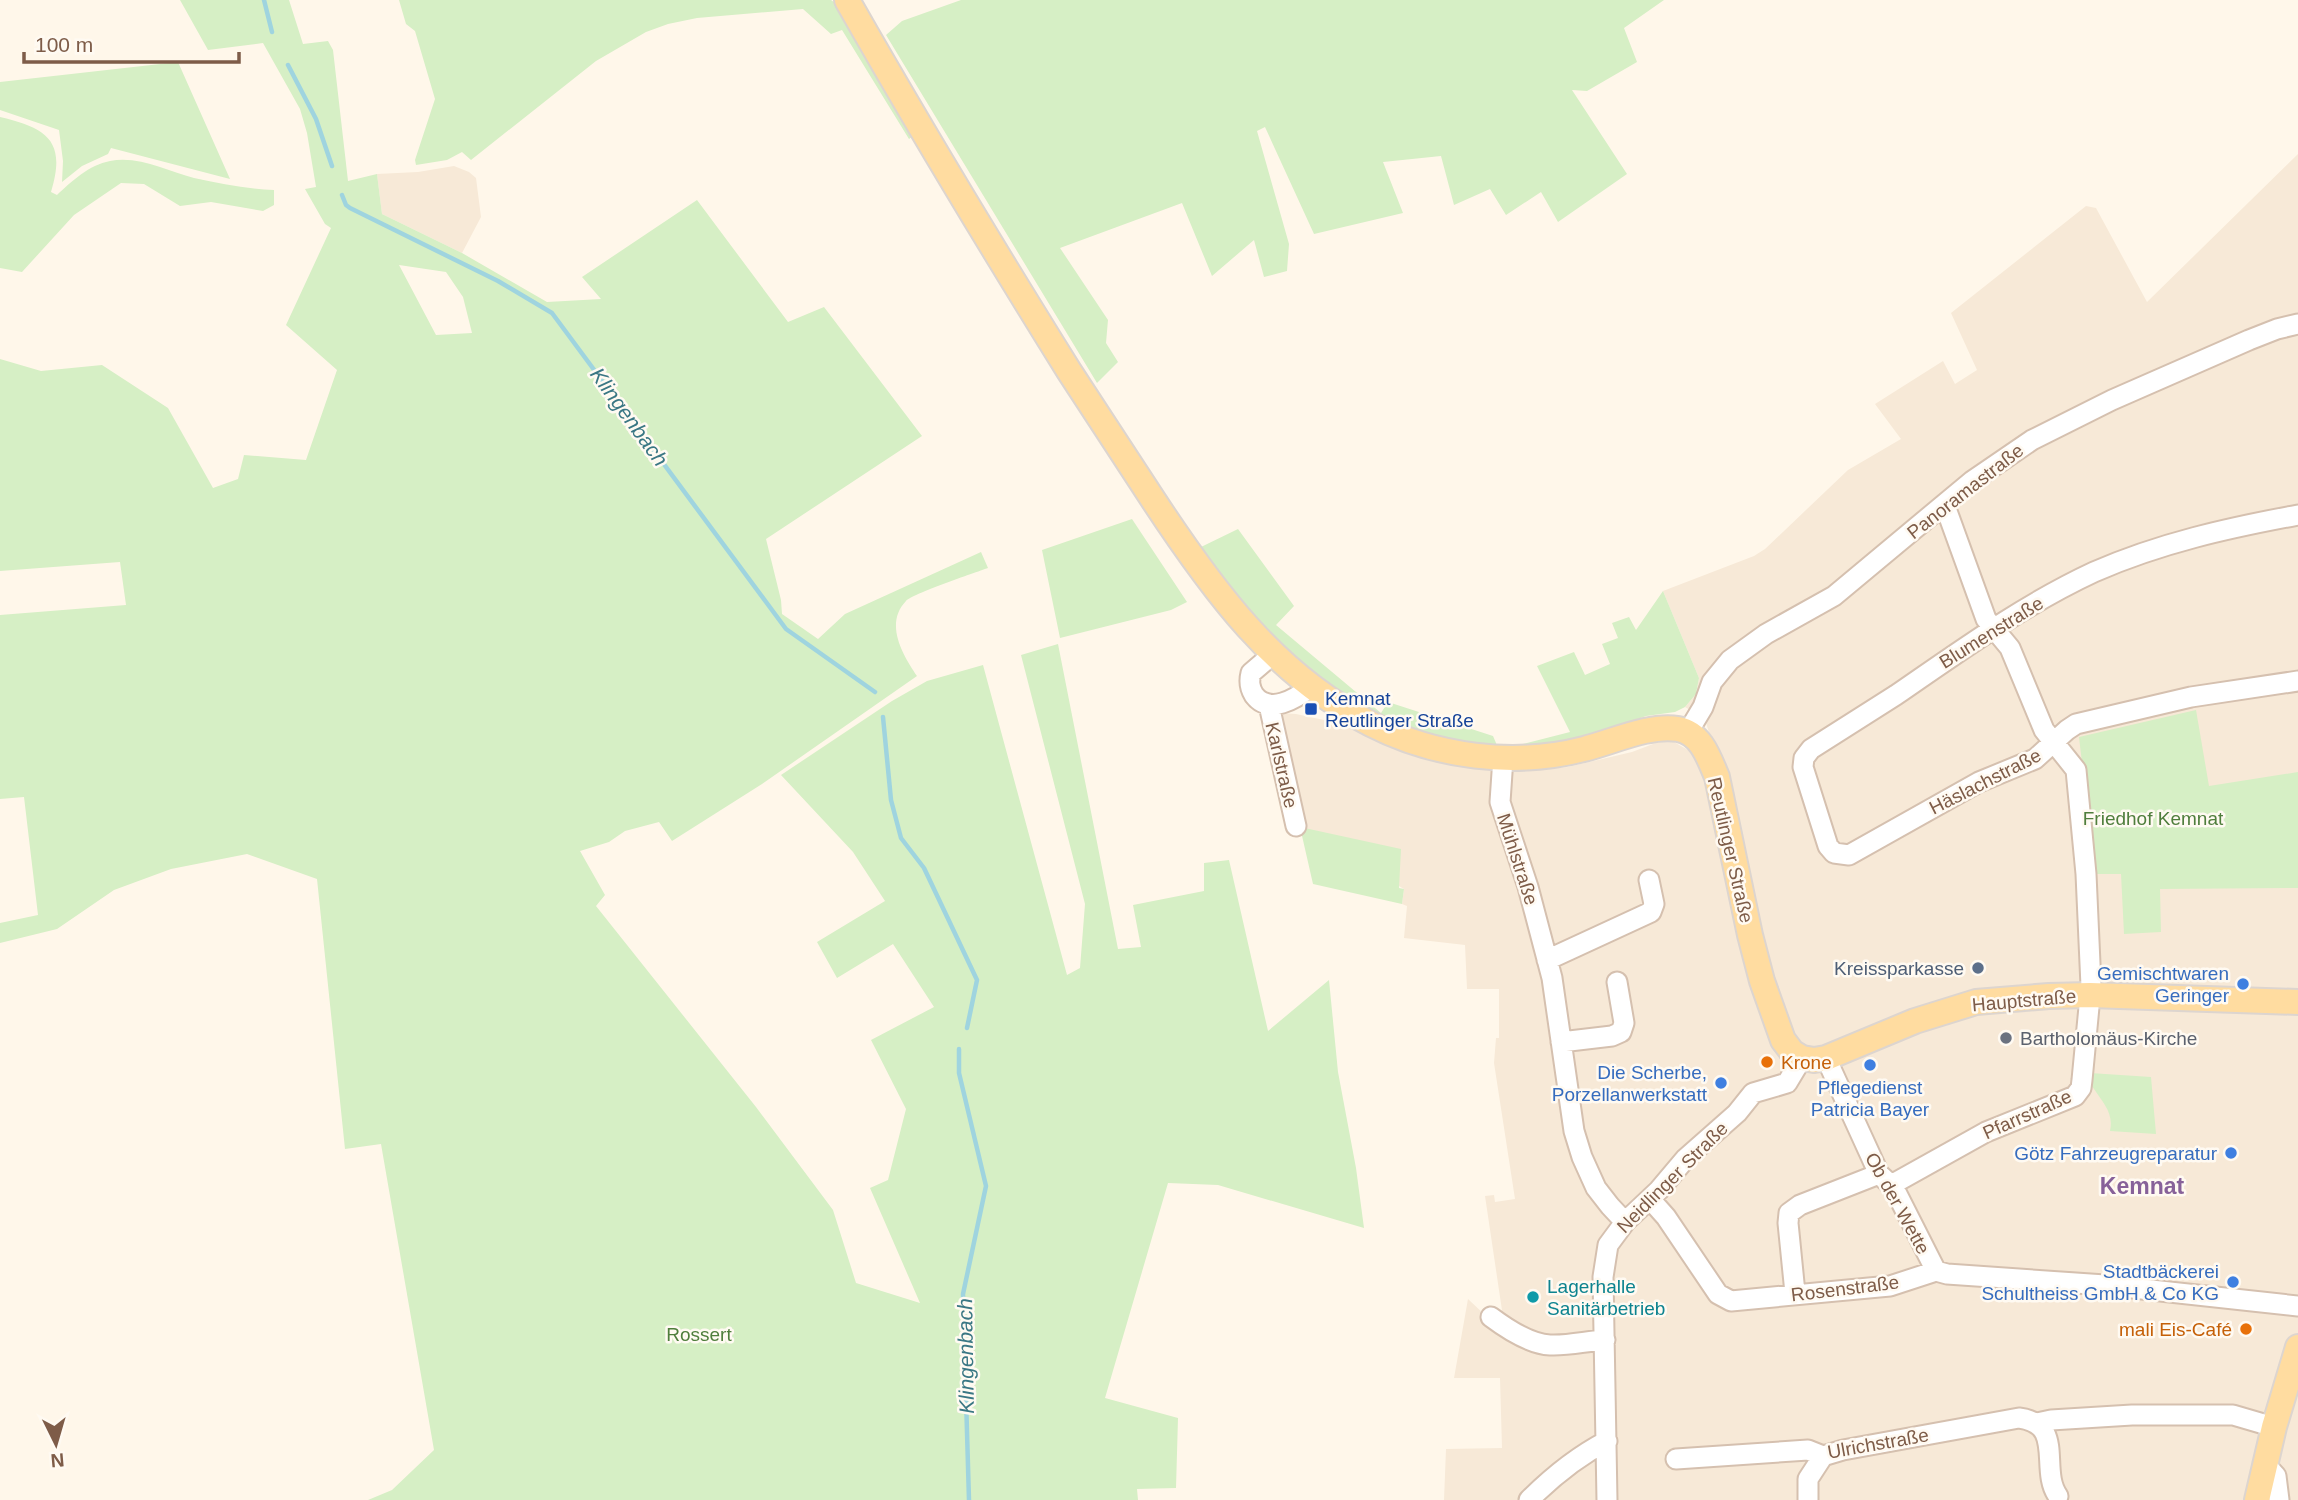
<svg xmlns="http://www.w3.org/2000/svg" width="2298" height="1500" font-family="Helvetica,sans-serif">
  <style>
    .residential { fill: #f7e9d7 }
    .green { fill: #d6efc5; fill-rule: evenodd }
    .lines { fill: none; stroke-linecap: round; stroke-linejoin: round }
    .stream { stroke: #9fd4df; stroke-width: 4.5 }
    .minor-casing { stroke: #d5c0af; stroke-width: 23 }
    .major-casing { stroke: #ddd5cf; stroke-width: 28 }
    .minor { stroke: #fff; stroke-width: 19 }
    .major { stroke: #ffdca0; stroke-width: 24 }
    .transit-dot { fill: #1a4fb4; stroke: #fffaf2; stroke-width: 2.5 }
    .service-dot { fill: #5c6f8a; stroke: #fffaf2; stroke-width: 2.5 }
    .shop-dot { fill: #3f7fe0; stroke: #fffaf2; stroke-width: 2.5 }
    .worship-dot { fill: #6b7280; stroke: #fffaf2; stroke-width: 2.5 }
    .food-dot { fill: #e8710a; stroke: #fffaf2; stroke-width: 2.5 }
    .culture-dot { fill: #0f9aa8; stroke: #fffaf2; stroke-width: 2.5 }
    .labels { text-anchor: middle; stroke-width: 5; stroke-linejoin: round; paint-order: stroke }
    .street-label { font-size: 19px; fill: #7e5c48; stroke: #fffaf2 }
    .transit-label { font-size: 19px; fill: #164399; stroke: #fffaf2; text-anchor: start }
    .park-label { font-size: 19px; fill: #4f7e3c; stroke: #fffaf2 }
    .service-label { font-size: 19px; fill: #4e5e75; stroke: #fffaf2; text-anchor: end }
    .shop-label { font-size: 19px; fill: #366cbe; stroke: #fffaf2; text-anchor: end }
    .worship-label { font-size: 19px; fill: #5b616d; stroke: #fffaf2; text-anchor: start }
    .food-label { font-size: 19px; fill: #c56008; stroke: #fffaf2; text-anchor: start }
    .culture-label { font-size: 19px; fill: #0d838f; stroke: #fffaf2; text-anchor: start }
    .water-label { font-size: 21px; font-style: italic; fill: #3a7784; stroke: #fffaf2 }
    .quarter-label { font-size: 23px; font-weight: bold; fill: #876199; stroke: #fffaf2 }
  </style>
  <rect width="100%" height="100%" fill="#fff7ea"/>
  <path class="residential" d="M 2298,154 L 2298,1500 L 1444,1500 L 1446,1449 L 1502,1448 L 1500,1378 L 1454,1378 L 1468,1299 L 1486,1316 L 1503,1317 L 1485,1196 L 1494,1195 L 1495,1202 L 1515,1199 L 1494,1063 L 1496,1038 L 1499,1038 L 1499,989 L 1467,989 L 1465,945 L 1404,938 L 1407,906 L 1402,904 L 1404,889 L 1303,828 L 1279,713 L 1296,714 L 1324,720 L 1348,727 L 1399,748 L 1476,766 L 1519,772 L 1568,767 L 1632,752 L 1661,741 L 1674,742 L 1688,750 L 1709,733 L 1705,719 L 1685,707 L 1696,694 L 1699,678 L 1663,591 L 1754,556 L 1765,549 L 1848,470 L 1901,439 L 1875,404 L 1943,361 L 1955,384 L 1977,370 L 1951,313 L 2086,206 L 2096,208 L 2147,302 Z
    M 454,166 L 469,172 L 476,178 L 481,217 L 462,253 L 382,214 L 377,174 L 418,172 Z"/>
  <path class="green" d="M 180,0 L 289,0 L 303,44 L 328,41 L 333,50 L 348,181 L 377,174 L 382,214 L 462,253 L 547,302 L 601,299 L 582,277 L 697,200 L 788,322 L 824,307 L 922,436 L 766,539 L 781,600 L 782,614 L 818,639 L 845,614 L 981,552 L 988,568 C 974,573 912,594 906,601 C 884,624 903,655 917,676 L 762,784 L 672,841 L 659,822 L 625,831 L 609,842 L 580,851 L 605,895 L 596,906 L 756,1107 L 833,1210 L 856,1283 L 920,1303 L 870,1188 L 888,1180 L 906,1109 L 871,1040 L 934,1007 L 893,944 L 837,978 L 817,942 L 885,901 L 853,852 L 781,775 L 892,701 L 927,681 L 983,665 L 1067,975 L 1080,968 L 1085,904 L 1021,655 L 1058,644 L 1118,949 L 1141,947 L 1133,905 L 1204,891 L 1204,863 L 1229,860 L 1268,1031 L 1329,980 L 1338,1072 L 1356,1168 L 1364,1228 L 1218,1185 L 1168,1183 L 1105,1398 L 1178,1418 L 1176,1488 L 1137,1489 L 1138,1500 L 368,1500 L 392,1490 L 434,1450 L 381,1144 L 345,1149 L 317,879 L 247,854 L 171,869 L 114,890 L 57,929 L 0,943 L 0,923 L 38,915 L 24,797 L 0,799 L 0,615 L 126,605 L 120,562 L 0,571 L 0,359 L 41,371 L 102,365 L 168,408 L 213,488 L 238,479 L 244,455 L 306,460 L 337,370 L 286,325 L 331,228 L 325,224 L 305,189 L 316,187 L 307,133 L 300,109 L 263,43 L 208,50 ZM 399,265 L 446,272 L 463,297 L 472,333 L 436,335 Z
    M 399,0 L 831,0 L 838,5 L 916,134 L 909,139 L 842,30 L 831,34 L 803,9 L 697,18 L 668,24 L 646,32 L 596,61 L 471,160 L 462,152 L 447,160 L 416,165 L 415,160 L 435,99 L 415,31 L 406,24 Z
    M 961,0 L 1664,0 L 1624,28 L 1637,62 L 1587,91 L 1572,90 L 1627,174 L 1558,222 L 1541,192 L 1506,215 L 1490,189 L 1454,205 L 1441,156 L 1383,162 L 1403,213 L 1314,234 L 1265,127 L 1257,131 L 1289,244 L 1287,271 L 1264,277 L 1254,240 L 1212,276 L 1182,203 L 1060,248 L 1108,320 L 1106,343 L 1118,362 L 1097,383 L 886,35 L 902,21 Z
    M 178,62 L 230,179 L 111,148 L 108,154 L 82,166 L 62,182 L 63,161 L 59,130 L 0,110 L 0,82 Z
    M 0,117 C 46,128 67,140 51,192 L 57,195 C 72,181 89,165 110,161 C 138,155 168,171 194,178 C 221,184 247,189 274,190 L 274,205 L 263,211 L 211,202 L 180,206 L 144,184 L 121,183 L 74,215 L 22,272 L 0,268 Z
    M 1132,519 L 1187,602 L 1171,610 L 1060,638 L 1042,550 Z
    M 1238,529 L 1294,606 L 1276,625 L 1381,713 L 1388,702 L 1493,736 L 1499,750 L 1570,732 L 1537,666 L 1574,652 L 1585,675 L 1610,664 L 1602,644 L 1618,638 L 1612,623 L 1629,617 L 1636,630 L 1663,591 L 1699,678 L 1696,694 L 1685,707 L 1675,712 L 1646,716 L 1582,739 L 1499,750 L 1418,732 L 1374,718 L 1326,689 L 1261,629 L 1201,547 Z
    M 2196,710 L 2209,786 L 2298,772 L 2298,888 L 2160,889 L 2161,932 L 2124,934 L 2121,874 L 2095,874 L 2079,737 Z
    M 1300,827 L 1401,849 L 1399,888 L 1404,889 L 1402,904 L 1313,884 Z
    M 2090,1073 L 2151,1077 L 2156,1134 L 2110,1131 C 2114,1113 2103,1103 2094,1089 C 2093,1087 2091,1086 2090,1085 C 2089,1081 2090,1077 2090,1073 Z"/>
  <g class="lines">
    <path class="stream" d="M 264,0 L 272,32
      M 288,65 L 316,119 L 332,166
      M 342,195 L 346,205 L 350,208 L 498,281 L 552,313 L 786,629 L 875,692
      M 883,717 L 891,800 L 901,838 L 924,868 L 977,980 L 967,1028
      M 959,1049 L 959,1073 L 986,1186 L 963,1294 L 969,1500"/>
    <defs>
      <path id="minor" d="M 2298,515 C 2228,528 2160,543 2094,572 C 2023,605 1960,651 1896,695 C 1868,713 1839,731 1811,749 L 1804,758 L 1803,767 L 1828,846 L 1834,853 L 1849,855 L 1979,782 L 2035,759 L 2067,730 L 2076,724 L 2191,697 L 2298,681
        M 1272,655 L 1251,673 C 1249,681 1249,687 1254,695 C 1269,715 1296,699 1310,687
        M 1269,705 L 1296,826
        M 1688,732 L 1703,707 L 1712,682 L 1730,660 L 1766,634 L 1834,596 L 1972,481 L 2032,440 L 2112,400 L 2249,340 L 2277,329 L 2298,324
        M 1503,758 L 1500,802 L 1528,887 L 1552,978 L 1574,1131 L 1582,1157 L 1596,1188 L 1610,1206 L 1625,1222
        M 1547,960 L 1651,912 L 1654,904 L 1649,880
        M 1561,1042 L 1612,1036 L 1621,1032 L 1624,1023 L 1617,982
        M 1826,1058 L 1879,1174 L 1891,1185 L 1897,1194 L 1936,1271
        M 1891,1185 L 1986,1132 L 2075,1096 L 2081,1088 L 2082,1080 L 2091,986 L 2086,874 L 2076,770 L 2044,730 L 2010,648 L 1986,619 L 1948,514 L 1943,507
        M 1650,1199 L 1666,1217 L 1718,1294 L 1731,1301 L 1890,1286 L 1936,1271 L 1947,1274 L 2105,1285 L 2298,1306
        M 1795,1293 L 1788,1223 L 1789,1213 L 1800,1205 L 1879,1174
        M 1491,1317 C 1507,1329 1530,1344 1550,1345 C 1568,1346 1587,1341 1605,1340
        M 2037,1423 L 2051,1420 L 2132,1415 L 2233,1415 L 2274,1427
        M 1676,1459 L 1808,1450 L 1823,1456 L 1843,1450 L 2019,1418 C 2066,1424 2039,1470 2058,1496
        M 2265,1464 L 2276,1476 L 2279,1500
        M 1529,1500 C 1552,1477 1578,1456 1607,1441
        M 1607,1500 L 1603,1277 L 1608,1245 L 1625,1222 L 1659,1190 L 1686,1158 L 1737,1113 L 1753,1093 L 1787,1083 L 1802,1058
        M 1808,1500 L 1808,1479 L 1823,1456"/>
      <path id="major" d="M 847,0 C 918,125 993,249 1069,371 C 1097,414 1125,457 1154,501 C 1212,589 1274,675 1371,724 C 1435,757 1514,767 1584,749 C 1612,742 1650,724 1678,729 C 1701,733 1709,758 1717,777 L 1750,935 L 1762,981 L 1783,1040 L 1792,1052 L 1802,1058 L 1814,1060 L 1826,1058 L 1915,1021 L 1976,1002 L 2049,996 L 2090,995 L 2298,1002
        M 2257,1500 L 2274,1427 L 2298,1347"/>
    </defs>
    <use href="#minor" class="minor-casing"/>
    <use href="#major" class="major-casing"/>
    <use href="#minor" class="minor"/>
    <use href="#major" class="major"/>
  </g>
  <rect class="transit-dot" x="1304" y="702" width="14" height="14" rx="3.5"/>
  <circle class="service-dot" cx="1978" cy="968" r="7"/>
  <g class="shop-dot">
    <circle cx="2243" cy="984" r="7"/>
    <circle cx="1870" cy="1065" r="7"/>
    <circle cx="1721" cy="1083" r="7"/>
    <circle cx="2231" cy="1153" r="7"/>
    <circle cx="2233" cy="1282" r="7"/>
  </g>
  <circle class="worship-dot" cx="2006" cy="1038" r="7"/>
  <g class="food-dot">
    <circle cx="1767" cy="1062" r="7"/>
    <circle cx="2246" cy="1329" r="7"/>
  </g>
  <circle class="culture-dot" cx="1533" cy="1297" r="7"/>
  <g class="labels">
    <g class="street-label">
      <text transform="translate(1965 491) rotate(-38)" y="7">Panoramastraße</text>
      <text transform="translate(1991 632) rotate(-32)" y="7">Blumenstraße</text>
      <text transform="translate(1282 765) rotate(77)" y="7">Karlstraße</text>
      <text transform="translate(1985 781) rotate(-27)" y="7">Häslachstraße</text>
      <text transform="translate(1731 850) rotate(77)" y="7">Reutlinger Straße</text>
      <text transform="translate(1518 859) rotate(72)" y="7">Mühlstraße</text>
      <text transform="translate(2024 1000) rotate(-5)" y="7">Hauptstraße</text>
      <text transform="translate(2027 1114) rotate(-24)" y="7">Pfarrstraße</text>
      <text transform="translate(1672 1177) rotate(-45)" y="7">Neidlinger Straße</text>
      <text transform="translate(1898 1203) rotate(61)" y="7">Ob der Wette</text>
      <text transform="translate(1845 1288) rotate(-7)" y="7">Rosenstraße</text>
      <text transform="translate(1878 1443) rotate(-10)" y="7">Ulrichstraße</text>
    </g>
    <g class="transit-label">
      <text x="1325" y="705">Kemnat<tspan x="1325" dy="22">Reutlinger Straße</tspan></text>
    </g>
    <g class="park-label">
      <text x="2153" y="825">Friedhof Kemnat</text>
      <text x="699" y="1341">Rossert</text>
    </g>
    <g class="service-label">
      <text x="1964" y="975">Kreissparkasse</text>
    </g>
    <g class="shop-label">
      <text x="2229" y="980">Gemischtwaren<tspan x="2229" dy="22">Geringer</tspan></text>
      <text x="1707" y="1079">Die Scherbe,<tspan x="1707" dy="22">Porzellanwerkstatt</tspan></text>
      <text x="1870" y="1094" text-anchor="middle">Pflegedienst<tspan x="1870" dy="22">Patricia Bayer</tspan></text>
      <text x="2217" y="1160">Götz Fahrzeugreparatur</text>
      <text x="2219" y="1278">Stadtbäckerei<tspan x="2219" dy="22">Schultheiss GmbH &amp; Co KG</tspan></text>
    </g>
    <g class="worship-label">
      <text x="2020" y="1045">Bartholomäus-Kirche</text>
    </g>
    <g class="food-label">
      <text x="1781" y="1069">Krone</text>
      <text x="2232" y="1336" text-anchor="end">mali Eis-Café</text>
    </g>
    <g class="culture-label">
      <text x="1547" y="1293">Lagerhalle<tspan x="1547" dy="22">Sanitärbetrieb</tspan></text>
    </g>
    <g class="water-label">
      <text transform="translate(629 417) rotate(54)" y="7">Klingenbach</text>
      <text transform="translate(966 1356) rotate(-91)" y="7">Klingenbach</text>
    </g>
    <g class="quarter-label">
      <text x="2142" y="1194">Kemnat</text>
    </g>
  </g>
  <g transform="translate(56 1444) rotate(175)" stroke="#fffaf2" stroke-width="5" paint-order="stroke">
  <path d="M0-5L12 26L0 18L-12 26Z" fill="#7e5c48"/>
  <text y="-10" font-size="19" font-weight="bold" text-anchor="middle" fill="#7e5c48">N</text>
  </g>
  <path d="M24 52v10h215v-10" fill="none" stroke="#7e5c48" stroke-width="3.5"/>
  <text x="35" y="52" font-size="21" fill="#7e5c48" stroke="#fffaf2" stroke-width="5" paint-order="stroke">100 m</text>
</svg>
